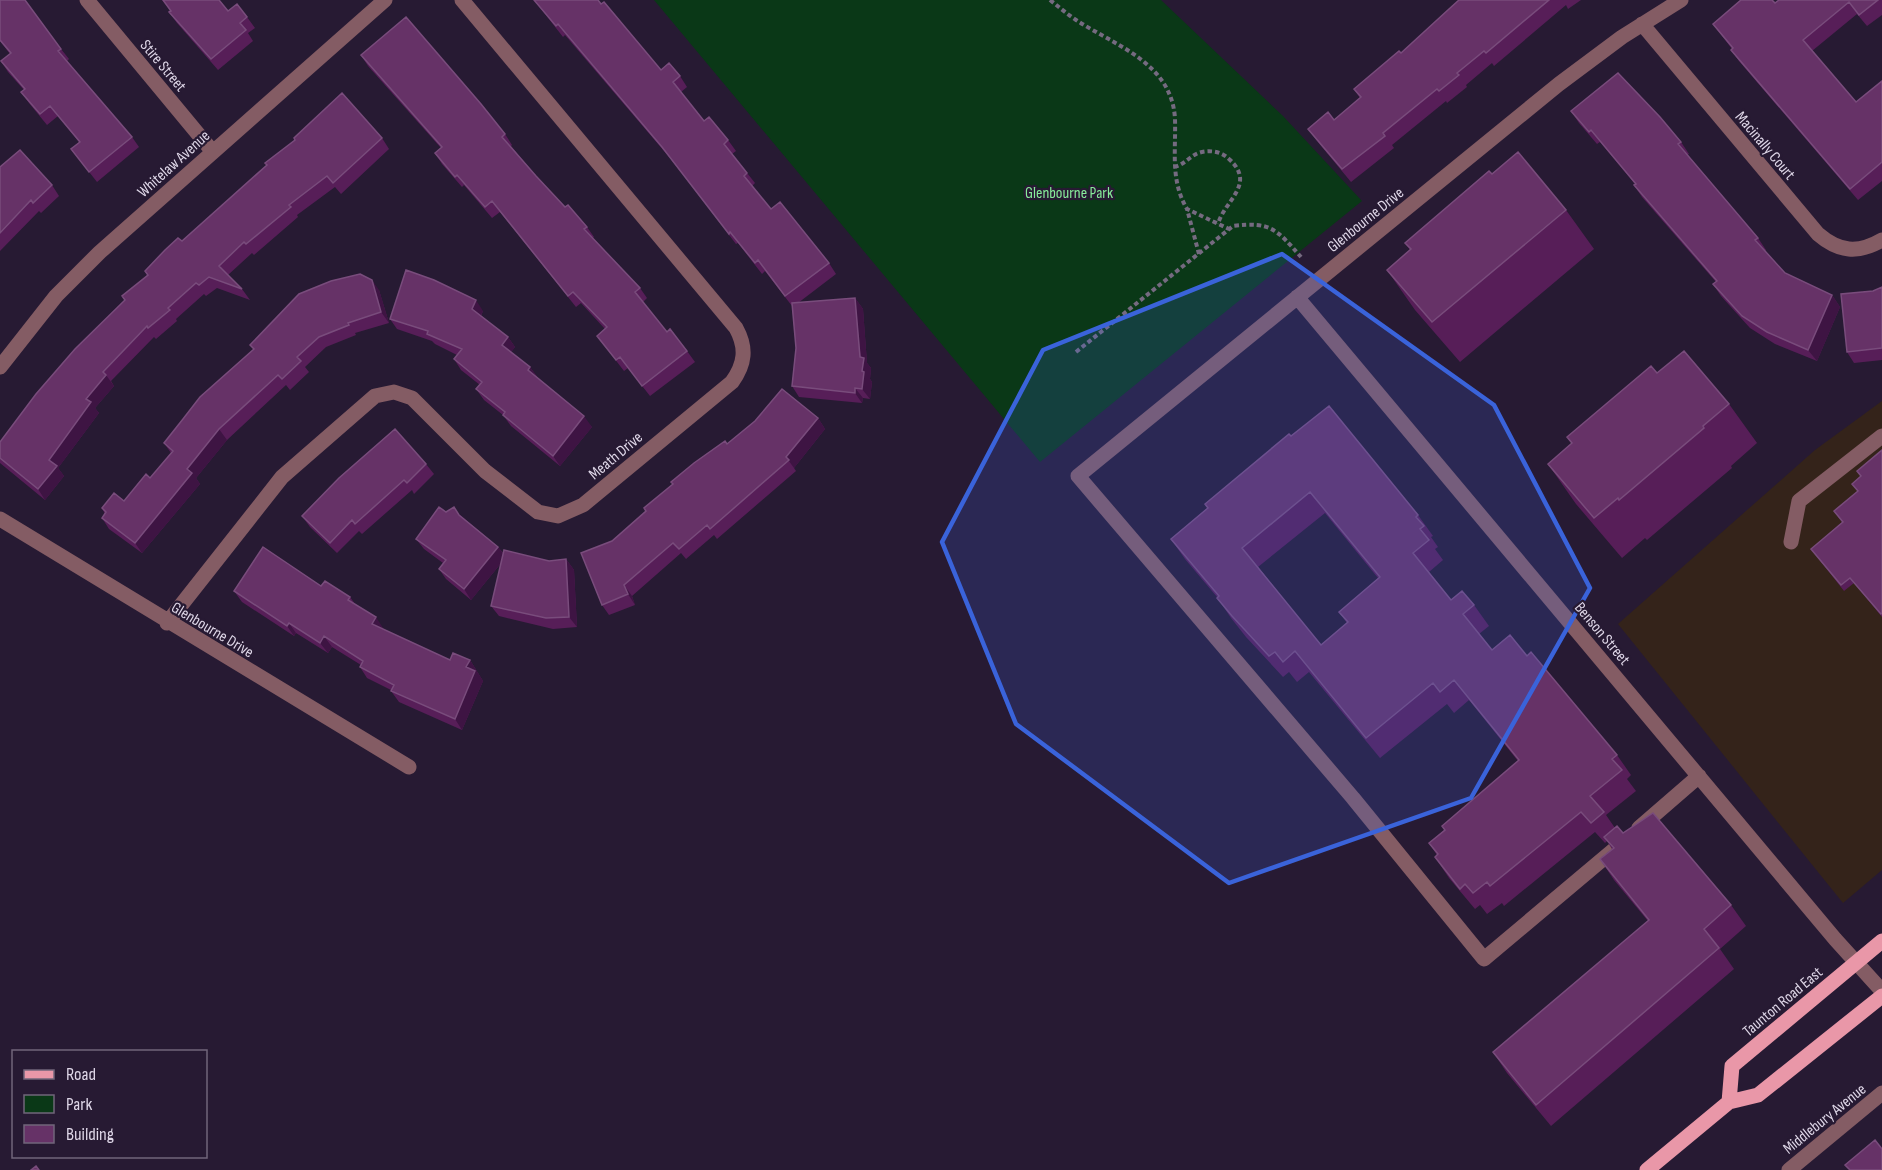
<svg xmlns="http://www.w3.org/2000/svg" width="1882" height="1170" font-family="'Sofia Sans Condensed',sans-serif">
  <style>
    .commercial { fill: #34231a }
    .green { fill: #0a3817 }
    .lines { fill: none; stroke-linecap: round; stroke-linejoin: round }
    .path { stroke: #756a80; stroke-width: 4; stroke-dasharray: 4.5 3; stroke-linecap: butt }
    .minor { stroke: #845c64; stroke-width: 15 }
    .major { stroke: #e997a8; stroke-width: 15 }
    .wall { fill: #571e58; fill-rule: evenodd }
    .shaded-wall { fill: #3e1443 }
    .building { fill: #663267; stroke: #794c7c; stroke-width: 1.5; fill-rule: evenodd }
    .marked { fill: #3a63da; fill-opacity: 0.2; stroke: #3a63da; stroke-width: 4.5; stroke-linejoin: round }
    .labels { text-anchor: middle; stroke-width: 4.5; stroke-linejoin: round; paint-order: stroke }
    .street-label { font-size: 16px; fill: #dfd7e8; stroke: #271a33 }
    .park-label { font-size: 16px; fill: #87ec9a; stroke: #271a33 }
  </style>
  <rect width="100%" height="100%" fill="#271a33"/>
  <path class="commercial" d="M 1882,401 L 1882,870 L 1843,903 L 1618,624 L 1815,450 Z"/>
  <path class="green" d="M 654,0 L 1161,0 L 1283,116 L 1362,201 L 1040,462 Z"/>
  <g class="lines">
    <path class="path" d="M 1050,0 C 1059,7 1067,14 1076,20 C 1116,46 1172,63 1175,119 C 1176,151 1170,180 1187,209
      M 1174,167 C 1185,165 1191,154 1202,152 C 1212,150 1222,152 1229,159 C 1257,184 1224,201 1218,224
      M 1199,254 L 1187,209 L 1229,229
      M 1076,352 L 1233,226 C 1271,221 1277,230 1301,257"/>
    <path class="minor" d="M 87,0 L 213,152
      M 1642,24 L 1818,234 C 1839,252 1858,254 1882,240
      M 1297,297 L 1835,939 L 1882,991
      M 0,367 L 56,296 L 100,252 L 385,0
      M 0,519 L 409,767
      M 1791,542 L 1799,501 L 1882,436
      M 167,623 L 282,477 L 375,396 L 394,392 L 412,398 L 485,471 L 538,512 L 558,516 L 583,505 L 732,382 C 745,364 747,348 736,328 L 462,0
      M 1639,828 L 1699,776
      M 1616,848 L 1484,959 L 1353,798 L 1078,476 L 1559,84 L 1622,37 L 1681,0
      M 1789,1170 L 1882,1093"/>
    <path class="major" d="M 1729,1102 L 1732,1066 L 1882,941
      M 1647,1170 L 1729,1102 L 1758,1095 L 1882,996"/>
  </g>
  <path class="wall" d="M 0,0 L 61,49 L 69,59 L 67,61 L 132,137 L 139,147 L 97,182 L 71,149 L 79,142 L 58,116 L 47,125 L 29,103 L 21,92 L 24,90 L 8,72 L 1,61 L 10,54 L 0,41 Z
    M 162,0 L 219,0 L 228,11 L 247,17 L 255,28 L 248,33 L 253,41 L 218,70 L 177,23 L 169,12 L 171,11 Z
    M 534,0 L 661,70 L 680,76 L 687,87 L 681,92 L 704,121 L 728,140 L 736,151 L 732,154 L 755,183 L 752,186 L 771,209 L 829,263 L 836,274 L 798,303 L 855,298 L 863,309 L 867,363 L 871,368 L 870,379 L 872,382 L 870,399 L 863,398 L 862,403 L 799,397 L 792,386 L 796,348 L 792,306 L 765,271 L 762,274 L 738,243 L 736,244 L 670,158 L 565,35 L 563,37 Z
    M 1459,0 L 1581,0 L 1568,9 L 1566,5 L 1494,66 L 1492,63 L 1466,85 L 1467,87 L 1447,103 L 1446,101 L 1392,145 L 1394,148 L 1351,182 L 1317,141 L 1308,129 L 1334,120 L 1360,98 L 1354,89 L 1401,53 Z
    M 1779,0 L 1882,0 L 1882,15 L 1867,26 L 1857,14 L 1812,51 L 1856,102 L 1882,81 L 1882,181 L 1858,200 L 1739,61 L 1731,50 L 1732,49 L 1713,24 L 1775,3 Z
    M 361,55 L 505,134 L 512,145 L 511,146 L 536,176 L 565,207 L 587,227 L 594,237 L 593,238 L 640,288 L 647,298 L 643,302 L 667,332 L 687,351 L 695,362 L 650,396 L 628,368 L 624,371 L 597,336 L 605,329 L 581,303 L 576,307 L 500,212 L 492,218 L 464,185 L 462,187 L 442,164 L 435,153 L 441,148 L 368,66 Z
    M 1571,111 L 1681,142 L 1689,154 L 1687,155 L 1758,238 L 1766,250 L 1765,251 L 1785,273 L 1832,295 L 1840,307 L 1817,361 L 1775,344 L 1750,328 L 1721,296 L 1713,284 L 1716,282 L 1642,197 L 1634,185 L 1635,184 L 1600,142 L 1597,144 L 1579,123 Z
    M 382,138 L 389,149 L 341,194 L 335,187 L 297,215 L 298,217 L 254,255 L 252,253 L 228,275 L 242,289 L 250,300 L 217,288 L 206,296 L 204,294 L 176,319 L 177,321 L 156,339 L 154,337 L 111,381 L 114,386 L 95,408 L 99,413 L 58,468 L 64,476 L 45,500 L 0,463 L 0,442 L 147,275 L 145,271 L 182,241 Z
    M 0,167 L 52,185 L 59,196 L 41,213 L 39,211 L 0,251 Z
    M 1492,174 L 1566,210 L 1594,249 L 1460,362 L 1415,310 L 1387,270 L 1410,250 L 1405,243 Z
    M 1882,287 L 1882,360 L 1854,363 L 1847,352 L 1873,291 Z
    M 379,290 L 389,323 L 355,333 L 356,335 L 326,347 L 305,367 L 309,372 L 290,390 L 286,385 L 227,440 L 196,478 L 200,484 L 142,553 L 109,529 L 102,518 L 105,514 L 102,508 L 124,501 L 150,478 L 171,453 L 164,443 L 254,350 L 250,345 Z
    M 483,311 L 481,316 L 508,337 L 515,347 L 511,352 L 530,367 L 538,378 L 592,427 L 560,466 L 511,426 L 503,415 L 484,400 L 476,389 L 480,385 L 461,370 L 454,359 L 457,355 L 435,344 L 432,341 L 397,329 L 390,319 Z
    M 1657,373 L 1729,404 L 1757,443 L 1731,466 L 1732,468 L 1647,540 L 1645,538 L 1622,558 L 1576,504 L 1548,464 L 1572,444 L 1567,437 Z
    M 818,418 L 825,429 L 794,468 L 796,471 L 717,539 L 714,535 L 686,559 L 681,553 L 632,596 L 635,605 L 609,615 L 602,605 L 612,541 L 727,444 Z
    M 1291,436 L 1418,515 L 1433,536 L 1431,537 L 1438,547 L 1435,549 L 1443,560 L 1429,572 L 1451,600 L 1474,605 L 1489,626 L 1479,634 L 1492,650 L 1527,656 L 1617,755 L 1631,775 L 1627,779 L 1636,791 L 1606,815 L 1615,828 L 1731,905 L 1746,926 L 1720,949 L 1734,969 L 1551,1126 L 1507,1073 L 1493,1052 L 1648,921 L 1614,880 L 1600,859 L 1612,849 L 1607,841 L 1605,843 L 1595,832 L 1504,906 L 1502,903 L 1487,914 L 1480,905 L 1475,909 L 1449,878 L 1435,857 L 1437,855 L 1429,843 L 1444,830 L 1518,761 L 1469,700 L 1454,713 L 1447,704 L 1380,758 L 1309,672 L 1297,682 L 1289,672 L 1283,677 L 1246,637 L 1231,618 L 1217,597 L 1185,559 L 1171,539 ZM 1325,513 L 1378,578 L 1339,612 L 1347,623 L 1321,645 L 1258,567 Z
    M 1882,450 L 1882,617 L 1854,583 L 1844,591 L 1811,549 L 1842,522 L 1834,511 L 1858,491 L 1852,484 L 1861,477 Z
    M 426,464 L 434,474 L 414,494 L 412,490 L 362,534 L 359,531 L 337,553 L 310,527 L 302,516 Z
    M 446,512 L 460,515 L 498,547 L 504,554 L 549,561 L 566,559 L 574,570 L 577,627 L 553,629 L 499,616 L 491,606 L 502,562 L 471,600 L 446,579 L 439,569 L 443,563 L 424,549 L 416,539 Z
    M 321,586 L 350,597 L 355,604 L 383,628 L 383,629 L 450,660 L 470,660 L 483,681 L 462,730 L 399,702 L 391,691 L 391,690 L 367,678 L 360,667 L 361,665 L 332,647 L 328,653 L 296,633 L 294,636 L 242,602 L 234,591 Z"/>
  <path class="shaded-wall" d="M 372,280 L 379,290 L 389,323 L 381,312 Z
    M 1832,295 L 1840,307 L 1817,361 L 1808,350 Z
    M 855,298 L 863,309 L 867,363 L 871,368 L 870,379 L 872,382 L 870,399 L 862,389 L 862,371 Z
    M 476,300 L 483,311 L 479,319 L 472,309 Z
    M 508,337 L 515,347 L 509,355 L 502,345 Z
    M 530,367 L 538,378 L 528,370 Z
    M 106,375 L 114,386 L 95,408 L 99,413 L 58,468 L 64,476 L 45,500 L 38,489 L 49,460 L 86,399 Z
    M 855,388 L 863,398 L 862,403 L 855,393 Z
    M 584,416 L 592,427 L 560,466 L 553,456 Z
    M 818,418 L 825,429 L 794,468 L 786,457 Z
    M 219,429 L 227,440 L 196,478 L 200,484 L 142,553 L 135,543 L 187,469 Z
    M 498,547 L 506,557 L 471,600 L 464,589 Z
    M 566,559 L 574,570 L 577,627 L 569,617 Z
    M 624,585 L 632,596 L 635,605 L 628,594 Z
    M 376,617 L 383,628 L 379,635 L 372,624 Z
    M 289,623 L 296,633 L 294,636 L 287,626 Z
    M 324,636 L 332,647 L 328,653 L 320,643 Z
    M 470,660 L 483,681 L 462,730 L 455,719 L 466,667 Z"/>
  <path class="building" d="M 0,0 L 25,0 L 61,49 L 58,51 L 132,137 L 89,172 L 71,149 L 80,142 L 50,106 L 40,114 L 21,92 L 25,89 L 1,61 L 11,53 L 0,40 Z
    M 163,0 L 219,0 L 228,11 L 237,4 L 247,17 L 240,23 L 246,30 L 211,59 L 169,12 L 171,11 Z
    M 534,0 L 598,0 L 601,4 L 604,2 L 661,70 L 669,63 L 680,76 L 673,82 L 704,121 L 709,117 L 728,140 L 724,144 L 747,173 L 744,176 L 771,209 L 780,202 L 829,263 L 785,296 L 758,260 L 755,263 L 730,232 L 729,234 L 662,147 L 558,24 L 556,26 Z
    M 1459,0 L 1549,0 L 1486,53 L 1484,51 L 1457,73 L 1459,75 L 1439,91 L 1437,89 L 1383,133 L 1385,136 L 1342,169 L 1308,129 L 1328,112 L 1334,120 L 1361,97 L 1354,89 L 1399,51 L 1401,53 L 1449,9 Z
    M 1741,0 L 1772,0 L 1775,3 L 1779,0 L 1878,0 L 1859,15 L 1849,2 L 1803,40 L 1856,102 L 1882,81 L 1882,162 L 1850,189 L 1731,50 L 1733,48 L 1713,24 Z
    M 406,17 L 481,104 L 505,134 L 502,137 L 536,176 L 565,207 L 568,205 L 587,227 L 584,229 L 640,288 L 635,292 L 667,332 L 670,329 L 687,351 L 642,386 L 620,357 L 616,360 L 597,336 L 607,327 L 573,292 L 568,296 L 492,201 L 485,207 L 457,175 L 455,177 L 435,153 L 442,147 L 361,55 Z
    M 1618,73 L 1660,117 L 1681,142 L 1678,144 L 1758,238 L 1755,240 L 1785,273 L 1832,295 L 1808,350 L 1767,332 L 1742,316 L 1713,284 L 1717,281 L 1634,185 L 1636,184 L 1591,130 L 1589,132 L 1571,111 Z
    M 342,93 L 382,138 L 333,183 L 327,176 L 289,205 L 291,207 L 246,244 L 244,242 L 219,266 L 242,289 L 209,277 L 199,285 L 196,283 L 168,308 L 170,310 L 148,328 L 147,326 L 103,372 L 106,375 L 86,399 L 91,402 L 49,460 L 57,466 L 38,489 L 0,458 L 0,442 L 36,394 L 75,349 L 125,300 L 122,296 L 148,275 L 145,271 L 165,250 L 178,238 L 182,241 L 267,165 L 265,163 L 295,140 L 294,138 Z
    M 20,150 L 52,185 L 33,203 L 31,200 L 0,233 L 0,167 Z
    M 1518,152 L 1566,210 L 1432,322 L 1387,270 L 1411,249 L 1405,243 L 1489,171 L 1492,174 Z
    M 406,270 L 434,280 L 476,300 L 472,309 L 508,337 L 502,345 L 530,367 L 528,370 L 584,416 L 553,456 L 503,415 L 505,412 L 476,389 L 482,382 L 454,359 L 462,349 L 427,334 L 428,331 L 390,319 Z
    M 360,274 L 372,280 L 381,312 L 348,323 L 349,325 L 319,337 L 297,357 L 301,361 L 282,379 L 278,375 L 219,429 L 187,469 L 192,473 L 135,543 L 102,518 L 106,512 L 102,508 L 114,493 L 124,501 L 146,474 L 150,478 L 173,451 L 164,443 L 183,419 L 200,397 L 254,349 L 250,345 L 299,294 L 331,281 Z
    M 1882,287 L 1882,348 L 1847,352 L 1841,294 L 1873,291 Z
    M 855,298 L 860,357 L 864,358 L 862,371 L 864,372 L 862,389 L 855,388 L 855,393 L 792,386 L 796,348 L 792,303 Z
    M 1684,351 L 1729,404 L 1703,426 L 1704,428 L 1619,500 L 1618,498 L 1594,518 L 1548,464 L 1572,443 L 1567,437 L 1651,366 L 1657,373 Z
    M 782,389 L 818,418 L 786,457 L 789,460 L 710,529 L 707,525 L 679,549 L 673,543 L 624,585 L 628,594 L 602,605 L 581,553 L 612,541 L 646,511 L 644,508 L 673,484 L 671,482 L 694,463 L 725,441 L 727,444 L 755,421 Z
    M 1329,406 L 1418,515 L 1416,517 L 1424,526 L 1420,529 L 1429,540 L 1413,553 L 1451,600 L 1462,591 L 1474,605 L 1463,614 L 1492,650 L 1510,635 L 1527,656 L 1531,652 L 1617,755 L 1612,759 L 1622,770 L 1590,796 L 1604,812 L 1591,823 L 1581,812 L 1490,886 L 1487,882 L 1473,893 L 1465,884 L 1460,889 L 1435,857 L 1438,854 L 1429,843 L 1445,830 L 1442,826 L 1519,760 L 1454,680 L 1440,692 L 1433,683 L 1366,738 L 1295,651 L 1283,662 L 1275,652 L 1269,656 L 1232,616 L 1217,598 L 1219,596 L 1171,539 L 1208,508 L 1205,504 L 1289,434 L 1291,436 ZM 1310,492 L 1380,577 L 1339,612 L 1348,622 L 1321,645 L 1242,548 Z
    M 395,429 L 426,464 L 407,483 L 404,480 L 355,524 L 352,520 L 330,543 L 302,516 L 339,478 Z
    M 1882,450 L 1882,613 L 1881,614 L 1850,578 L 1841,585 L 1811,549 L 1843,522 L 1834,511 L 1858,491 L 1852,484 L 1861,476 L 1857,471 Z
    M 439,507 L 446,512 L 454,507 L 459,515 L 498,547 L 464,589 L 439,569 L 446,560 L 416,539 Z
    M 263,547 L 321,586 L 325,581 L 350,597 L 348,600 L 376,617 L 372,624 L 450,660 L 453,653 L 470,660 L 466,667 L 475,671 L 455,719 L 391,691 L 394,685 L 360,667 L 363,661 L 324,636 L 320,643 L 289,623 L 287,626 L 234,591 Z
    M 504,550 L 549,561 L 566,559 L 569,617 L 546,618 L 491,606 Z
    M 1653,813 L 1731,905 L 1704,929 L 1719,948 L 1536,1105 L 1493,1052 L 1649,920 L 1600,859 L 1614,848 L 1604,837 L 1617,826 L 1623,833 Z
    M 1875,1140 L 1882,1149 L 1882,1170 L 1850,1170 L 1845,1165 Z
    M 36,1166 L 39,1170 L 31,1170 Z"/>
  <path class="marked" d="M 1282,254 L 1494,405 L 1590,588 L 1471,798 L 1229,883 L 1016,724 L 942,542 L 1043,350 Z"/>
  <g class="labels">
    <g class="street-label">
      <text transform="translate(164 65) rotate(50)" y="6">Stire Street</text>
      <text transform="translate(1766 145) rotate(50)" y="6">Macinally Court</text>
      <text transform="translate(173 163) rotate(-42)" y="6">Whitelaw Avenue</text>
      <text transform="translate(1365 219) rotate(-39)" y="6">Glenbourne Drive</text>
      <text transform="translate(615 455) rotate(-40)" y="6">Meath Drive</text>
      <text transform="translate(213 629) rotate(31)" y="6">Glenbourne Drive</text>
      <text transform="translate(1603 633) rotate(50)" y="6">Benson Street</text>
      <text transform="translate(1782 1001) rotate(-40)" y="6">Taunton Road East</text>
      <text transform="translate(1824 1118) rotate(-39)" y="6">Middlebury Avenue</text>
    </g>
    <g class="park-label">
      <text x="1069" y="198">Glenbourne Park</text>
    </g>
  </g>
  <rect x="12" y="1050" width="195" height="108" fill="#271a33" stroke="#71667b" stroke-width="1.5"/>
  <rect x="24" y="1070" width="30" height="9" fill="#e997a8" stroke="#71667b" stroke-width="1.5"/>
  <text x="66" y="1080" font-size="18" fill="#dfd7e8">Road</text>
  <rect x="24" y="1095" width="30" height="18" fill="#0a3817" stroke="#71667b" stroke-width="1.5"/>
  <text x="66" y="1110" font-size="18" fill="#dfd7e8">Park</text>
  <rect x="24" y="1125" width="30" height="18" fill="#663267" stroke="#71667b" stroke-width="1.5"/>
  <text x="66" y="1140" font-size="18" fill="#dfd7e8">Building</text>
</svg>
